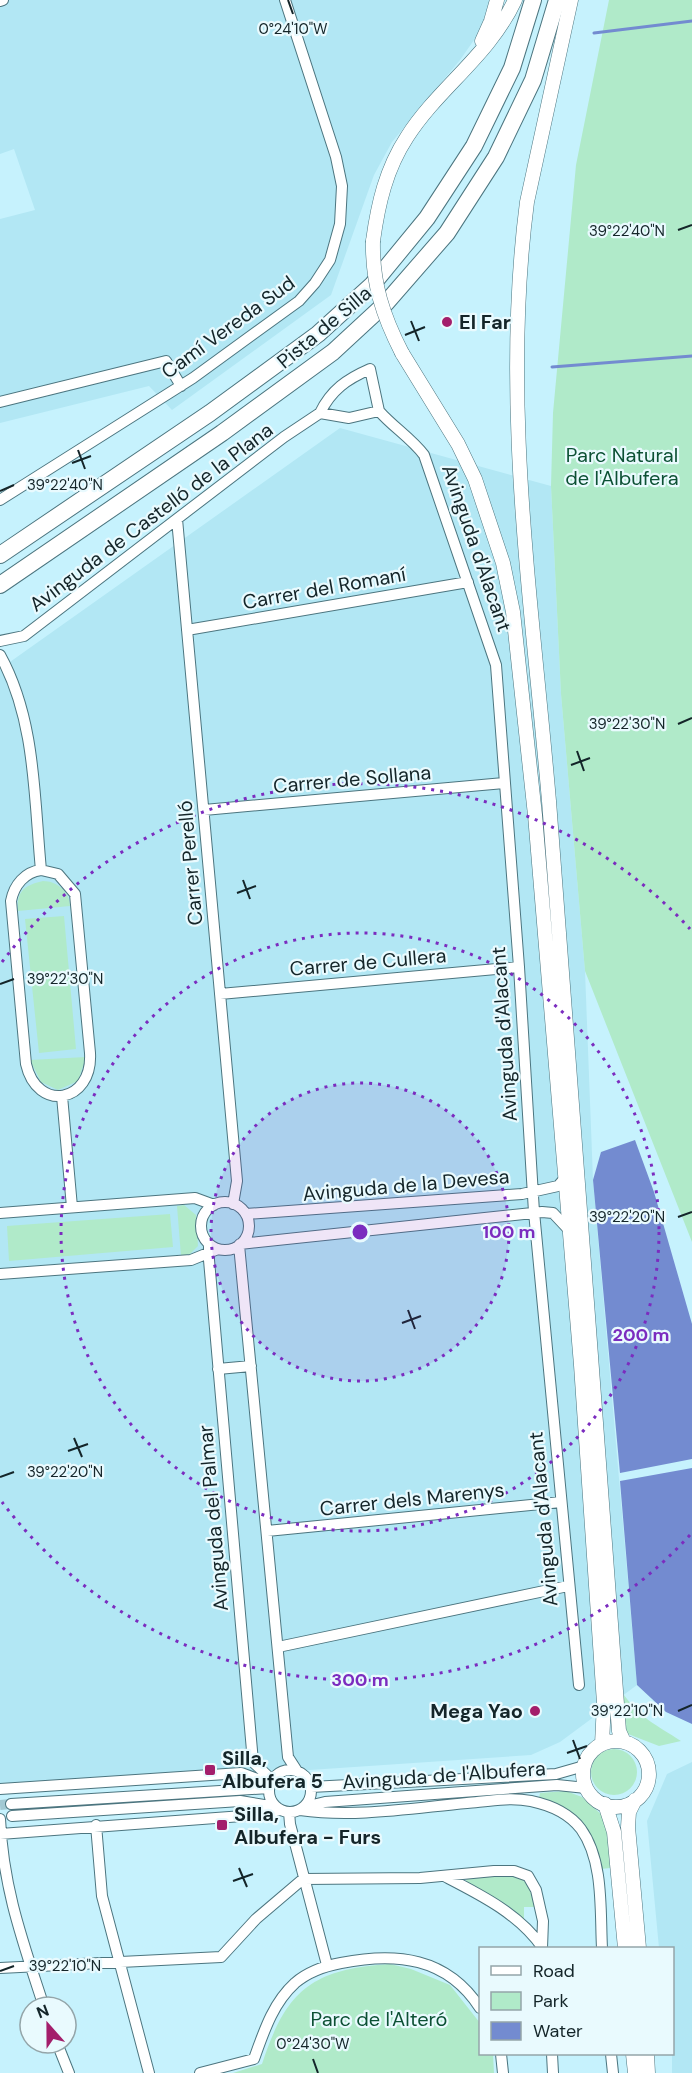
<svg xmlns="http://www.w3.org/2000/svg" width="692" height="2073" font-family="'DM Sans',sans-serif">
  <style>
    .built { fill: #b2e7f4 }
    .green { fill: #b0eac9 }
    .water { fill: #738bd0 }
    .lines { fill: none; stroke-linecap: round; stroke-linejoin: round }
    .stream { stroke: #738bd0; stroke-width: 3 }
    .minor-tunnel { stroke: #a2c9d3; stroke-width: 10; stroke-dasharray: 10 5; stroke-linecap: butt }
    .minor-casing { stroke: #4c757f; stroke-width: 12 }
    .major-casing { stroke: #4c757f; stroke-width: 15 }
    .highway-casing { stroke: #4c757f; stroke-width: 18 }
    .minor { stroke: #fff; stroke-width: 10 }
    .major { stroke: #fff; stroke-width: 14 }
    .highway { stroke: #fff; stroke-width: 16 }
    .major-bridge-casing { stroke: #4c757f; stroke-width: 15; stroke-linecap: butt }
    .major-bridge { stroke: #fff; stroke-width: 14 }
    .ticks { fill: none; stroke: #142529; stroke-width: 2 }
    .ring { fill: none; stroke: #7b2cbf; stroke-width: 3; stroke-dasharray: 3 6 }
    .poi-dot { fill: #a31e6b; stroke: #e9fafe; stroke-width: 2 }
    .labels { text-anchor: middle; stroke-width: 4.5; stroke-linejoin: round; paint-order: stroke }
    .poi-label { font-size: 20px; font-weight: bold; fill: #142529; stroke: #e9fafe; text-anchor: start }
    .street-label { font-size: 20px; fill: #142529; stroke: #e9fafe }
    .park-label { font-size: 20px; fill: #0c5134; stroke: #e9fafe }
    .ticks-label { font-size: 15px; text-anchor: middle; fill: #142529; stroke: #e9fafe; stroke-width: 4.5; stroke-linejoin: round; paint-order: stroke }
    .centre { fill: #7b2cbf; stroke: #e9fafe; stroke-width: 3 }
    .ring-label { font-size: 18px; text-anchor: middle; font-weight: bold; fill: #7b2cbf; stroke: #e9fafe; stroke-width: 4.5; stroke-linejoin: round; paint-order: stroke }
  </style>
  <rect width="100%" height="100%" fill="#c6f2fd"/>
  <path class="built" d="M 0,0 L 502,0 L 460,60 L 392,142 L 374,175 L 331,295 L 172,410 L 149,386 L 0,423 L 0,219 L 35,210 L 14,149 L 0,154 Z
    M 340,428 L 551,486 L 561,694 L 585,971 L 593,1180 L 637,1685 L 560,1742 L 531,1755 L 0,1791 L 0,669 Z
    M 692,1762 L 692,2073 L 672,2073 L 672,1948 L 659,1948 L 647,1821 L 667,1774 Z"/>
  <path class="green" d="M 609,0 L 692,0 L 692,1242 L 585,971 L 561,694 L 551,486 L 553,413 L 576,165 Z
    M 43,881 C 57,881 70,892 70,906 L 18,911 C 16,891 25,885 43,881 Z
    M 64,916 L 76,1049 L 39,1053 L 25,919 Z
    M 86,1057 L 78,1081 L 58,1090 L 41,1082 L 30,1060 Z
    M 184,1205 L 196,1215 L 198,1246 L 190,1254 L 181,1256 L 177,1206 Z
    M 170,1214 L 173,1247 L 9,1261 L 7,1226 Z
    M 621,1691 C 641,1719 655,1724 681,1741 L 659,1746 L 628,1734 L 622,1721 Z
    M591 1772a23 23 0 1 1 46 0a23 23 0 1 1-46 0Z
    M 566,1791 L 582,1797 L 603,1816 L 608,1826 L 610,1868 L 601,1869 L 595,1845 L 539,1798 L 540,1793 Z
    M 512,1874 C 529,1882 534,1889 536,1907 L 524,1907 L 524,1920 L 467,1884 L 466,1880 L 468,1877 Z
    M 390,1964 L 411,1969 L 450,1985 L 480,2023 L 480,2054 L 493,2054 L 494,2073 L 233,2073 L 262,2064 C 286,1991 311,1969 390,1964 Z"/>
  <path class="water" d="M 635,1140 L 654,1192 L 692,1324 L 692,1459 L 620,1473 L 593,1180 L 601,1152 Z
    M 692,1468 L 692,1724 L 666,1712 L 637,1685 L 620,1481 Z"/>
  <g class="lines">
    <path class="stream" d="M 594,33 L 692,21
      M 552,367 L 692,356"/>
    <path class="minor-tunnel" d="M 0,1805 L 11,1804"/>
    <defs>
      <path id="minor" d="M 0,1 L 3,0
        M 370,369 L 379,411 L 349,418 L 320,413 C 331,390 347,379 370,369 Z
        M 0,402 L 166,361 L 181,386
        M 379,411 C 393,427 411,438 424,455 L 496,665 L 519,967 L 534,1212 L 579,1685
        M 0,500 L 193,378 L 252,335 L 299,301 L 315,283 L 330,260 L 340,224 L 342,186 L 336,157 L 285,0
        M 177,519 L 237,1181 L 233,1204
        M 187,630 L 468,582
        M 0,641 L 24,636 L 284,437 L 320,413
        M 0,655 C 36,720 34,798 41,870
        M 204,810 L 504,783
        M 41,870 L 58,874 L 75,894 L 90,1053 C 93,1103 37,1113 26,1064 L 11,901 C 14,885 25,872 41,870 Z
        M 220,994 L 519,967
        M 62,1096 L 72,1207
        M201 1226a24 24 0 1 1 48 0a24 24 0 1 1-48 0Z
        M 0,1213 L 195,1198 L 214,1205
        M 246,1214 L 522,1194 L 558,1186 L 565,1178
        M 240,1244 L 542,1212 L 553,1213 L 569,1230
        M 209,1245 L 209,1260 L 253,1762 L 272,1780
        M 239,1245 L 288,1757 L 297,1771
        M 0,1274 L 191,1260 L 218,1249
        M 218,1369 L 251,1366
        M 267,1531 L 561,1502
        M 278,1647 L 568,1586
        M269 1791a21 21 0 1 1 42 0a21 21 0 1 1-42 0Z
        M 311,1787 L 556,1774 L 584,1766
        M 0,1789 L 241,1773 L 271,1784
        M 11,1804 L 269,1788
        M 304,1807 L 325,1802 L 557,1785 L 586,1788
        M 300,1810 C 355,1818 412,1808 467,1803 C 488,1801 510,1797 531,1801 C 550,1805 569,1813 581,1829 C 604,1861 600,1911 602,1948
        M 289,1812 L 290,1824 L 327,1965
        M 12,1816 L 240,1801 L 276,1807
        M 0,1819 C 3,1888 23,1942 44,2007
        M 96,1825 L 102,1896 L 149,2073
        M 0,1834 L 257,1815 L 280,1810
        M 446,1877 C 481,1895 519,1914 542,1947
        M 0,1968 L 221,1957 L 256,1919 L 303,1879 L 420,1878 L 494,1871 L 514,1871 L 528,1876 L 536,1890 L 543,1921 L 542,1948
        M 57,2043 L 69,2073
        M 501,2054 L 503,2073
        M 552,2054 L 553,2073
        M 611,2054 L 613,2073
        M 200,2073 L 254,2059 C 264,2031 273,2003 295,1983 C 309,1971 325,1966 341,1963 C 396,1952 447,1957 480,2008"/>
      <path id="major" d="M 571,0 L 527,202 C 501,400 532,603 549,801 C 574,1111 595,1421 619,1731 L 624,1742
        M 482,41 L 491,21 L 497,0
        M 373,241 C 378,204 386,169 407,137 C 439,87 489,56 515,0
        M 402,353 L 458,444 L 475,479 L 503,563 L 513,612 L 535,815 L 581,1365 L 604,1703 L 602,1744
        M583 1774a33 33 0 1 1 66 0a33 33 0 1 1-66 0Z
        M 635,1800 L 629,1812 L 628,1827 L 639,1948
        M 605,1804 L 614,1832 L 625,1948
        M 633,2054 L 635,2073
        M 647,2054 L 648,2073"/>
      <path id="highway" d="M 0,555 L 210,413 L 318,334 L 372,285 L 427,218 L 474,146 L 512,68 L 533,0
        M 0,585 L 222,433 L 333,352 L 386,303 L 447,233 L 496,157 L 533,80 L 557,0"/>
    </defs>
    <use href="#minor" class="minor-casing"/>
    <use href="#major" class="major-casing"/>
    <use href="#highway" class="highway-casing"/>
    <use href="#minor" class="minor"/>
    <use href="#major" class="major"/>
    <use href="#highway" class="highway"/>
    <defs>
      <path id="major-bridge" d="M 373,241 C 372,283 383,316 402,353"/>
    </defs>
    <use href="#major-bridge" class="major-bridge-casing"/>
    <use href="#major-bridge" class="major-bridge"/>
  </g>
  <path class="ticks" d="M 288,0 L 293,14M 678,230 L 692,225M 411,321 L 419,341M 405,335 L 425,327M 78,450 L 85,469M 72,463 L 91,456M 0,491 L 14,485M 678,724 L 692,718M 577,751 L 584,771M 571,765 L 590,758M 243,880 L 250,899M 237,893 L 256,886M 0,984 L 14,979M 678,1217 L 692,1212M 408,1310 L 415,1329M 402,1323 L 421,1316M 74,1438 L 82,1457M 68,1451 L 88,1444M 0,1477 L 14,1472M 678,1711 L 692,1705M 573,1740 L 580,1759M 567,1753 L 587,1746M 239,1868 L 247,1887M 233,1881 L 253,1874M 0,1971 L 14,1966M 313,2059 L 318,2073"/>
  <circle cx="360" cy="1232" r="149" fill="#7b2cbf" fill-opacity=".12"/>
  <g class="ring">
    <circle cx="360" cy="1232" r="149"/>
    <circle cx="360" cy="1232" r="299"/>
    <path d="M690 1535A448 448 0 0 1 2 1502M2 962A448 448 0 0 1 690 929"/>
  </g>
  <g class="poi-dot">
    <circle cx="447" cy="322" r="6"/>
    <circle cx="535" cy="1711" r="6"/>
    <rect x="204" y="1764" width="12" height="12" rx="3"/>
    <rect x="216" y="1819" width="12" height="12" rx="3"/>
  </g>
  <g class="labels">
    <g class="poi-label">
      <text x="459" y="329">El Far</text>
      <text x="523" y="1718" text-anchor="end">Mega Yao</text>
      <text x="222" y="1765">Silla,<tspan x="222" dy="23">Albufera 5</tspan></text>
      <text x="234" y="1821">Silla,<tspan x="234" dy="23">Albufera - Furs</tspan></text>
    </g>
    <g class="street-label">
      <text transform="translate(228 327) rotate(-36)" y="7">Camí Vereda Sud</text>
      <text transform="translate(324 327) rotate(-40)" y="7">Pista de Silla</text>
      <text transform="translate(151 517) rotate(-37)" y="7">Avinguda de Castelló de la Plana</text>
      <text transform="translate(477 548) rotate(71)" y="7">Avinguda d'Alacant</text>
      <text transform="translate(324 588) rotate(-10)" y="7">Carrer del Romaní</text>
      <text transform="translate(352 779) rotate(-5)" y="7">Carrer de Sollana</text>
      <text transform="translate(190 863) rotate(-95)" y="7">Carrer Perelló</text>
      <text transform="translate(368 962) rotate(-5)" y="7">Carrer de Cullera</text>
      <text transform="translate(504 1034) rotate(-94)" y="7">Avinguda d'Alacant</text>
      <text transform="translate(406 1185) rotate(-5)" y="7">Avinguda de la Devesa</text>
      <text transform="translate(412 1499) rotate(-6)" y="7">Carrer dels Marenys</text>
      <text transform="translate(213 1518) rotate(-95)" y="7">Avinguda del Palmar</text>
      <text transform="translate(543 1519) rotate(-95)" y="7">Avinguda d'Alacant</text>
      <text transform="translate(444 1775) rotate(-4)" y="7">Avinguda de l'Albufera</text>
    </g>
    <g class="park-label">
      <text x="622" y="462">Parc Natural<tspan x="622" dy="23">de l'Albufera</tspan></text>
      <text x="379" y="2026">Parc de l'Alteró</text>
    </g>
  </g>
  <g class="ticks-label">
    <text x="293" y="34">0°24'10"W</text>
    <text x="627" y="236">39°22'40"N</text>
    <text x="65" y="490">39°22'40"N</text>
    <text x="627" y="729">39°22'30"N</text>
    <text x="65" y="984">39°22'30"N</text>
    <text x="627" y="1222">39°22'20"N</text>
    <text x="65" y="1477">39°22'20"N</text>
    <text x="627" y="1716">39°22'10"N</text>
    <text x="65" y="1971">39°22'10"N</text>
    <text x="313" y="2049">0°24'30"W</text>
  </g>
  <circle cx="360" cy="1232" r="9" class="centre"/>
  <g class="ring-label">
    <text x="509" y="1238">100 m</text>
    <text x="641" y="1341">200 m</text>
    <text x="360" y="1686">300 m</text>
  </g>
  <rect x="479" y="1947" width="195" height="108" fill="#e9fafe" stroke="#94a5a9" stroke-width="1.5"/>
  <rect x="491" y="1966" width="30" height="9" fill="#ffffff" stroke="#94a5a9" stroke-width="1.5"/>
  <text x="533" y="1977" font-size="18" fill="#142529">Road</text>
  <rect x="491" y="1992" width="30" height="18" fill="#b0eac9" stroke="#94a5a9" stroke-width="1.5"/>
  <text x="533" y="2007" font-size="18" fill="#142529">Park</text>
  <rect x="491" y="2022" width="30" height="18" fill="#738bd0" stroke="#94a5a9" stroke-width="1.5"/>
  <text x="533" y="2037" font-size="18" fill="#142529">Water</text>
  <g transform="translate(48 2025) rotate(339)"><circle r="28" fill="#e9fafe" stroke="#94a5a9" stroke-width="1.5"/>
  <path d="M0-4.5L10 22L0 15L-10 22Z" fill="#a31e6b"/>
  <text y="-9" font-size="16" font-weight="bold" text-anchor="middle" fill="#142529">N</text>
  </g>
</svg>
